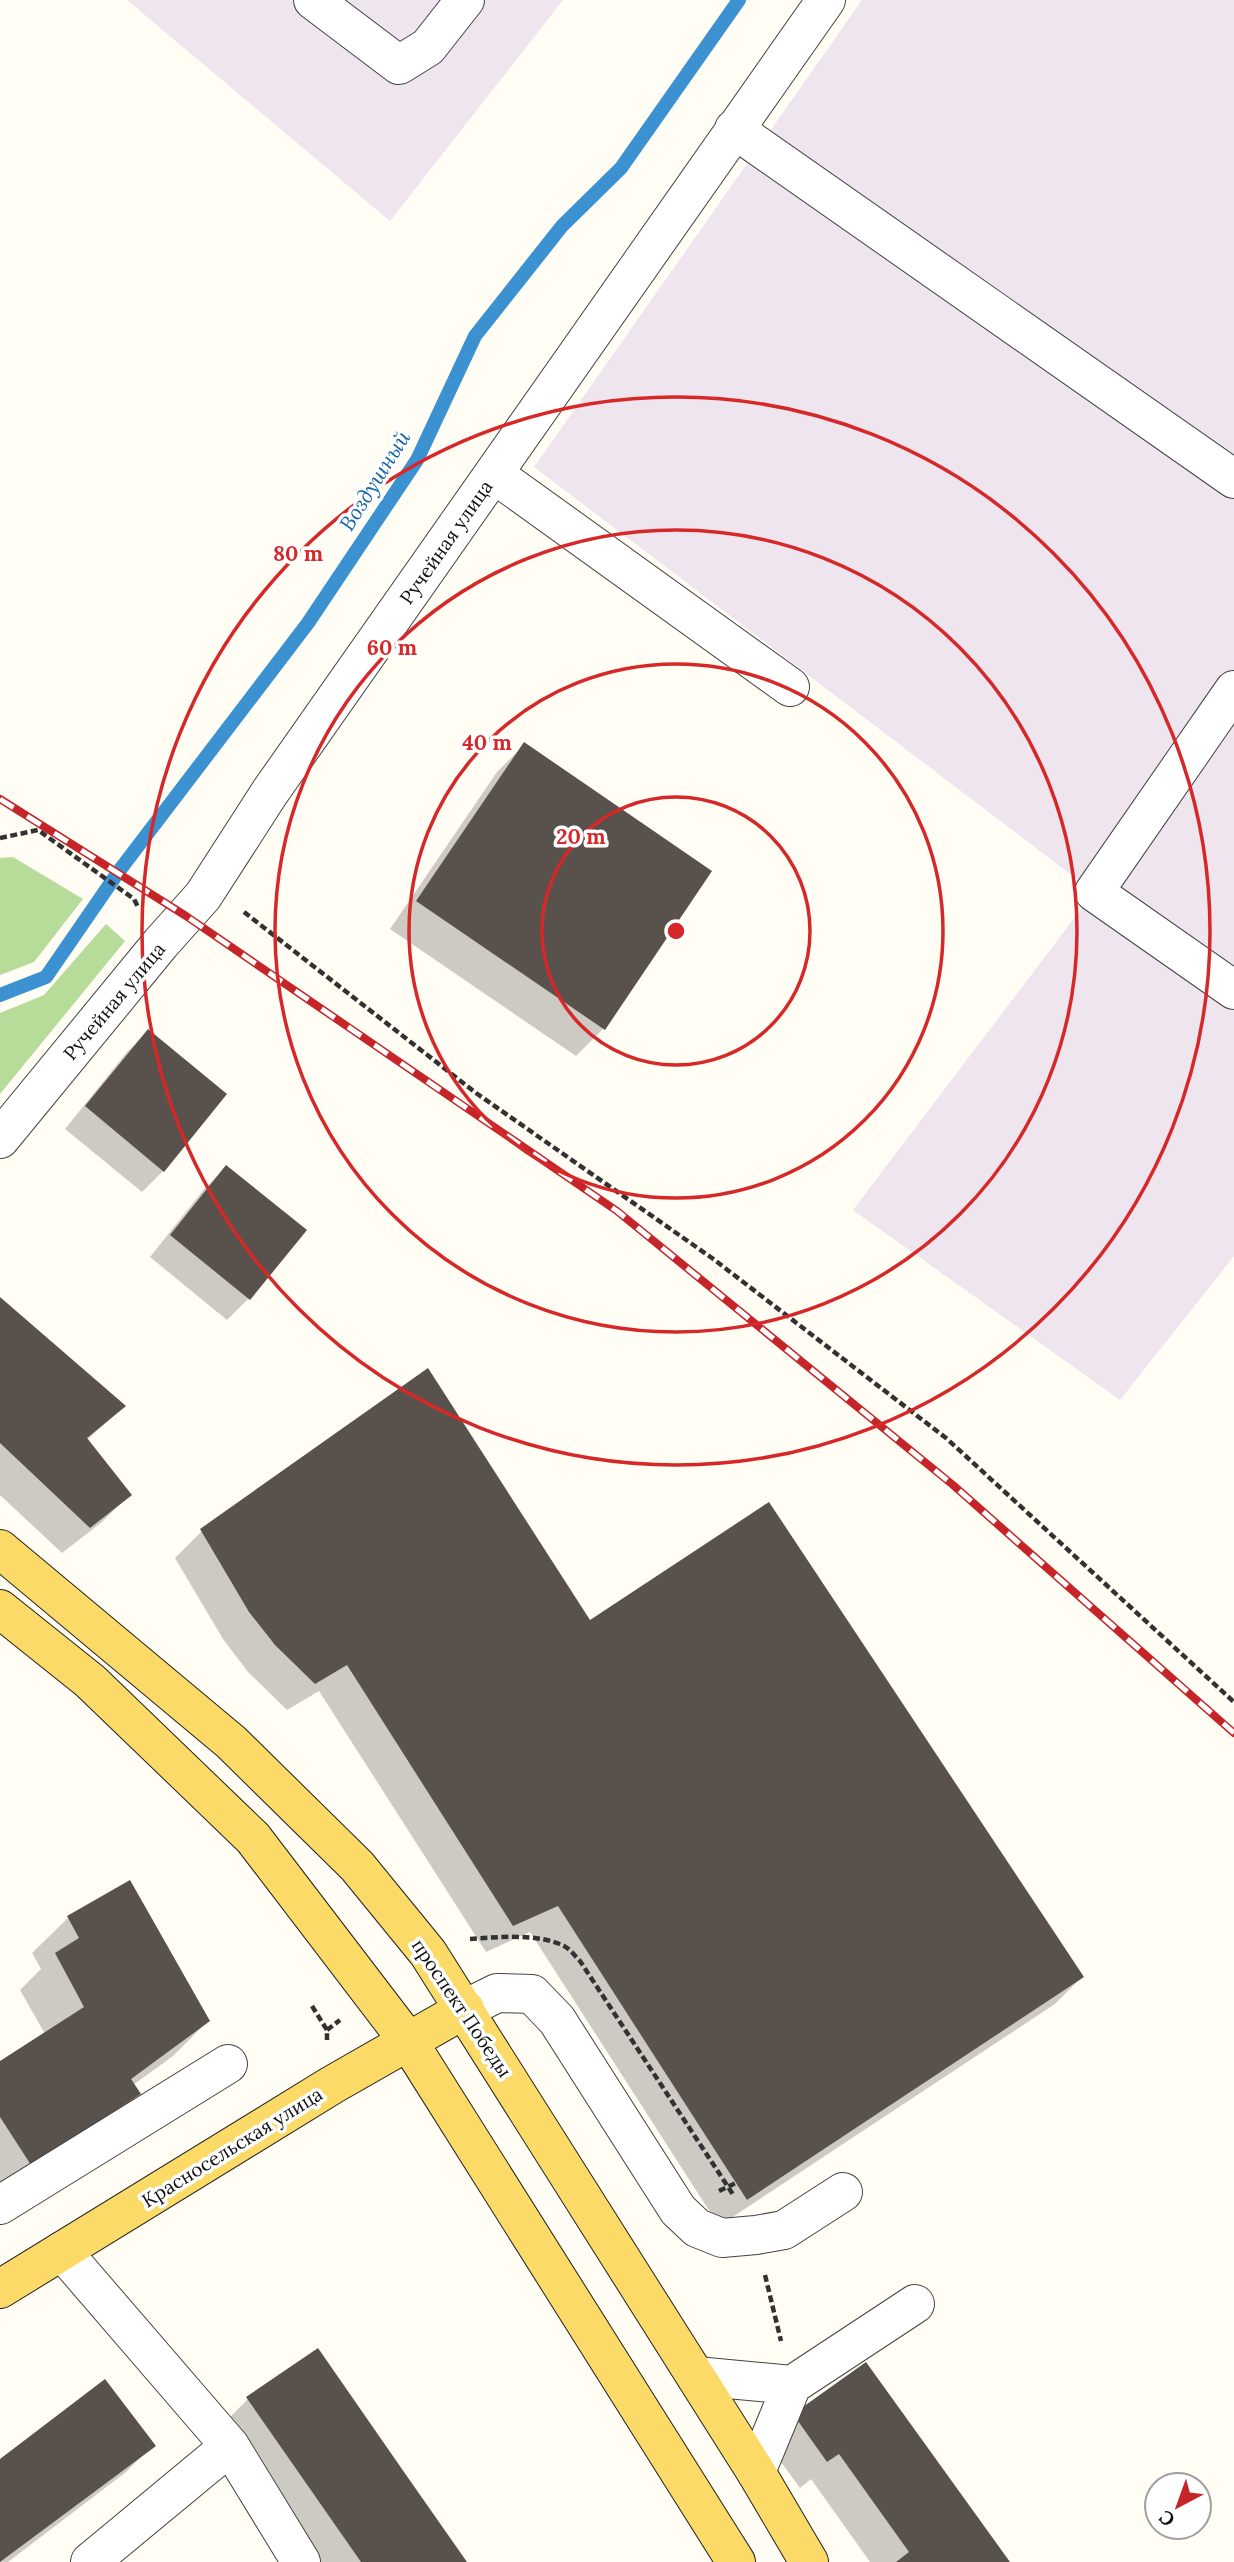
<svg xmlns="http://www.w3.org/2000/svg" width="1234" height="2562" font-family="Lora,serif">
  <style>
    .industrial { fill: #eee5ef }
    .forest { fill: #b7dc9a }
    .shadow { fill: #0003 }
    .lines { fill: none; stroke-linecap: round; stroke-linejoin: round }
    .stream { stroke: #3c92d1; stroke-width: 14 }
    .building { fill: #59524c }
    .minor-casing { stroke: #434343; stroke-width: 40 }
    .major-casing { stroke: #212121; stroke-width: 40 }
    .path { stroke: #323232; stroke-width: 4.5; stroke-dasharray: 7 3.5; stroke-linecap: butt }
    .minor { stroke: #fff; stroke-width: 38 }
    .major { stroke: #fbda68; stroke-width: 38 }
    .rail-casing { stroke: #c52428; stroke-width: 8 }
    .rail { stroke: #fff; stroke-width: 5; stroke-dasharray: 16; stroke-linecap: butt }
    .ring { fill: none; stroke: #d62828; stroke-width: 3.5 }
    .labels { text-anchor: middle; stroke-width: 7; stroke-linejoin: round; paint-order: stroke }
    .street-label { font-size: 19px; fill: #101010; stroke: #fff }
    .water-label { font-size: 21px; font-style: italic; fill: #1564a7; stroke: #fff }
    .centre { fill: #d62828; stroke: #fff; stroke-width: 3.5 }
    .ring-label { font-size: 21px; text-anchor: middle; font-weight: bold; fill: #d62828; stroke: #fff; stroke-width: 7; stroke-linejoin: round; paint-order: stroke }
  </style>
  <rect width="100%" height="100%" fill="#fffdf4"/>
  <path class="industrial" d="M 127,0 L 563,0 L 390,221 Z
    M 862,0 L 1234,0 L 1234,1256 L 1120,1400 L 853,1210 L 1094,892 L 534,467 Z"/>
  <path class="forest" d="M 13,857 L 83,899 L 34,962 L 0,975 L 0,858 Z
    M 106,924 L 125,941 L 0,1094 L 0,1013 L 44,995 Z"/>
  <path class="shadow" d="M 524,745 L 603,1029 L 576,1056 L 390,929 L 497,772 Z
    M 148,1031 L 163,1171 L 142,1192 L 65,1129 L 127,1052 Z
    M 227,1167 L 304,1230 L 248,1299 L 227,1320 L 150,1257 L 205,1188 Z
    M 0,1300 L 124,1406 L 87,1440 L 129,1495 L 102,1522 L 62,1553 L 0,1495 Z
    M 202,1531 L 589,1623 L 1082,1977 L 1055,2004 L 719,2226 L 530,1932 L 486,1952 L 319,1691 L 287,1710 L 248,1672 L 223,1639 L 175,1558 Z
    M 129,1882 L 208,2021 L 173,2056 L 133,2085 L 139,2094 L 103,2129 L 0,2196 L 0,2064 L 45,2034 L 20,1990 L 41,1969 L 32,1953 L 68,1918 Z
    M 248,2399 L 465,2562 L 315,2562 L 221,2426 Z
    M 794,2416 L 1008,2562 L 870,2562 L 811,2479 L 800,2488 L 767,2443 Z
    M 153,2445 L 126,2472 L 8,2562 L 0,2562 L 0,2461 Z"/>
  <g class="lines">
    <path class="stream" d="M 0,995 L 46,977 L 119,871 L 308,623 L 417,460 L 475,336 L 562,226 L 621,168 L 739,0"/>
  </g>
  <path class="building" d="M 524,742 L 712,871 L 605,1030 L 416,901 Z
    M 148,1029 L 227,1094 L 164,1172 L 85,1106 Z
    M 226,1165 L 307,1230 L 250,1300 L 170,1235 Z
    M 0,1297 L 126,1406 L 87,1438 L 132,1495 L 90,1528 L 0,1443 Z
    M 428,1368 L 590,1620 L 769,1502 L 1084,1977 L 747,2200 L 558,1906 L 513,1926 L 347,1665 L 315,1684 L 275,1645 L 249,1612 L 200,1529 Z
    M 130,1880 L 210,2021 L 131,2079 L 141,2094 L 31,2165 L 0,2117 L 0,2061 L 84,2007 L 55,1953 L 79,1938 L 67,1916 Z
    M 318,2348 L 404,2472 L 467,2562 L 361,2562 L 246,2397 Z
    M 866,2362 L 1010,2562 L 896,2562 L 909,2552 L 839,2454 L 827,2462 L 793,2414 Z
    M 105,2379 L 156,2446 L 0,2562 L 0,2459 Z"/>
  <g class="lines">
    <defs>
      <path id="minor" d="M 313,0 L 399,65 L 428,47 L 465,0
        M 734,129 L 1234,479
        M 494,474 L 790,687
        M 1234,690 L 1094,892 L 1234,990
        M 0,1139 L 161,943 L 203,896 L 270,792 L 826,0
        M 465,2009 L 497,1993 L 532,1994 L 557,2020 L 678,2210 L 697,2228 L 722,2238 L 756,2235 L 784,2230 L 843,2192
        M 0,2205 L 228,2064
        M 62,2251 L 230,2446 L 301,2562
        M 696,2376 L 792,2385
        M 756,2472 L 792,2385 L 915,2304
        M 90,2562 L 230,2446"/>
      <path id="major" d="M 0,1549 L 231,1742 L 357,1866 L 428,1953 L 756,2472 L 809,2562
        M 0,1609 L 90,1681 L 253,1838 L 408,2041 L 736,2562
        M 0,2289 L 332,2085 L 465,2009"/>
    </defs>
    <use href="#minor" class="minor-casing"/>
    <use href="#major" class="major-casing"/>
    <path class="path" d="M 0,838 L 38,830 L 134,899 L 138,907
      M 244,912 L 476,1093 L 712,1258 L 946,1438 L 1234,1702
      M 470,1939 C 498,1937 538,1933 564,1946 C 570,1949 575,1956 580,1961 L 734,2196
      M 312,2006 L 327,2030 L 327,2040
      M 327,2030 L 340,2020
      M 719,2191 L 736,2183
      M 765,2275 L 781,2341"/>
    <use href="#minor" class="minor"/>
    <use href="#major" class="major"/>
    <defs>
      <path id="rail" d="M 0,799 L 186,916 L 617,1211 L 953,1485 L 1234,1733"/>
    </defs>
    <use href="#rail" class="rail-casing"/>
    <use href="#rail" class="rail"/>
  </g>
  <g class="ring">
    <circle cx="676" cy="931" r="134"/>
    <circle cx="676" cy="931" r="267"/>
    <circle cx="676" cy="931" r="401"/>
    <circle cx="676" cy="931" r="534"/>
  </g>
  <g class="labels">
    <g class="street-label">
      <text transform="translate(446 542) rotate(-55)" y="7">Ручейная улица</text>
      <text transform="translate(114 1001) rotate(-50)" y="7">Ручейная улица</text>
      <text transform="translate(462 2008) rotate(56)" y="7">проспект Победы</text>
      <text transform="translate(232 2147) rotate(-32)" y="7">Красносельская улица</text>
    </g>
    <g class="water-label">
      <text transform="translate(375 481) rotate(-58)" y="7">Воздушный</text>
    </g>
  </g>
  <circle cx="676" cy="931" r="10" class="centre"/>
  <g class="ring-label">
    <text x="298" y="561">80 m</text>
    <text x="392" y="655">60 m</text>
    <text x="487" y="750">40 m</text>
    <text x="581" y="844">20 m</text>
  </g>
  <g transform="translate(1178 2506) rotate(221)"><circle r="33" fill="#ffffff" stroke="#9f9f9f" stroke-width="2"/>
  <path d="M0-5L12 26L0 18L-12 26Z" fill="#c52428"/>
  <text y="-10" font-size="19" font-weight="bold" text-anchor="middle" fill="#101010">С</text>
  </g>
</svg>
